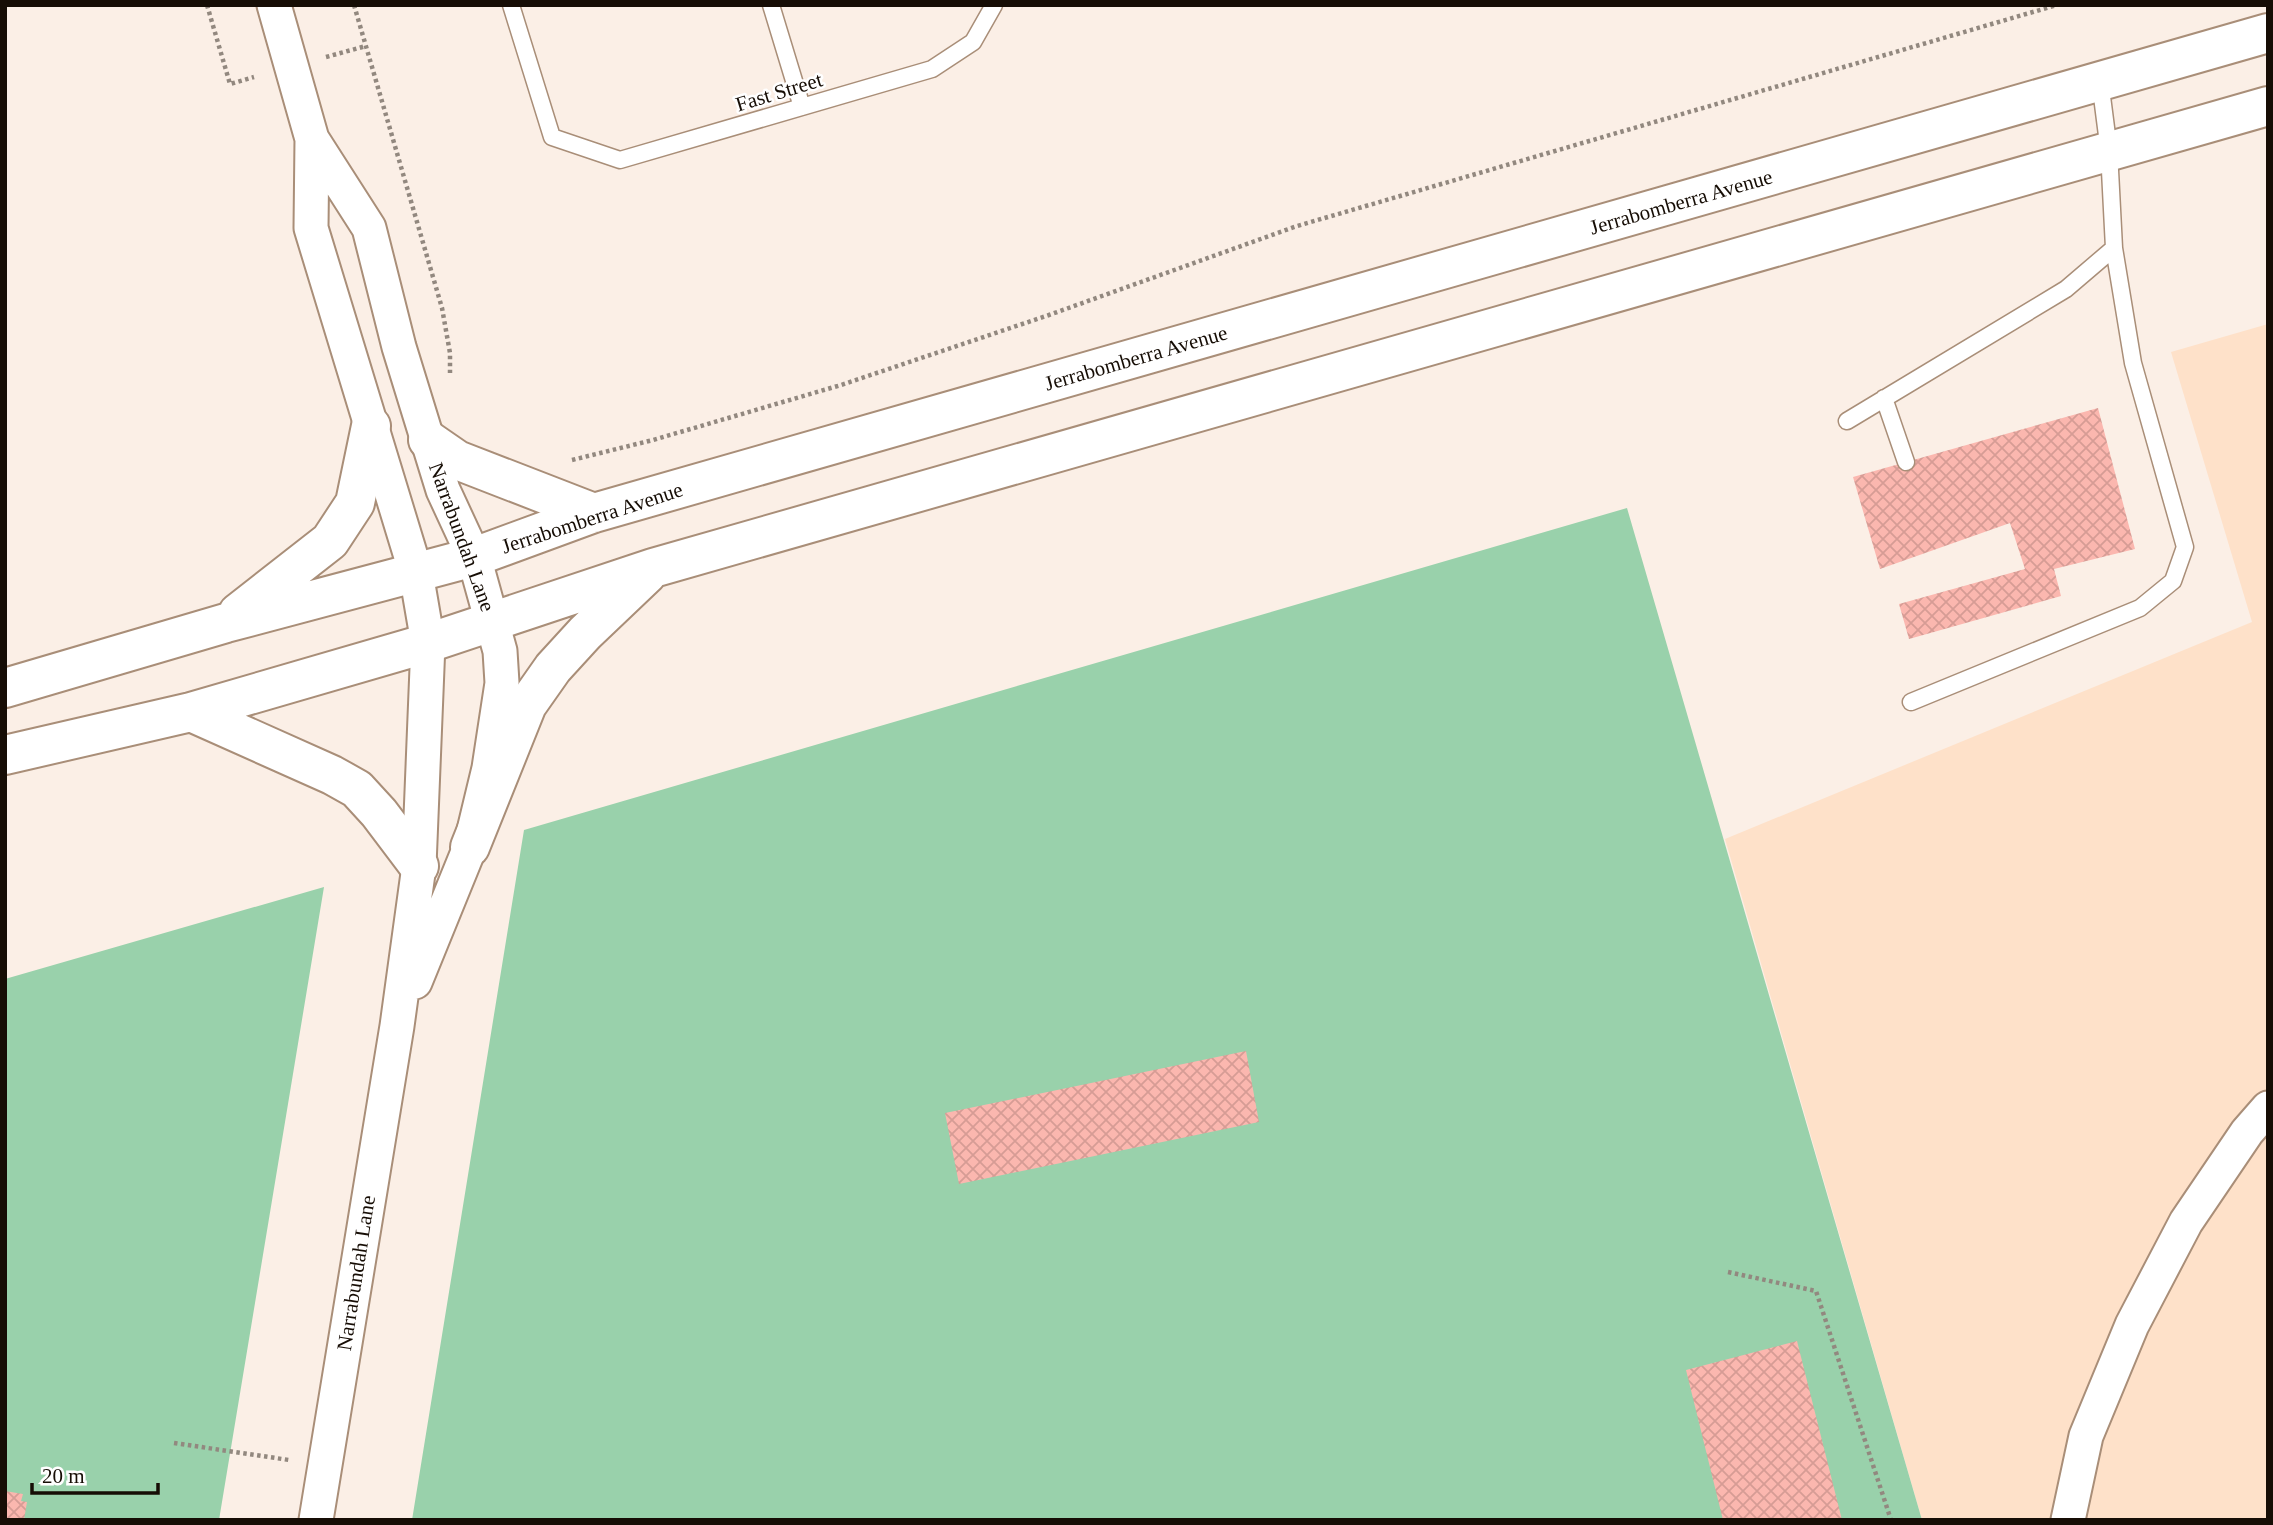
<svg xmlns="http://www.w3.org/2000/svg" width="2273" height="1525" font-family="Georgia,serif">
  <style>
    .built { fill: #fee1c9 }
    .green { fill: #99d1ab }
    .building { fill: url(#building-cross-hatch) }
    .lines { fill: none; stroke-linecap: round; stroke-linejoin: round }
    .service-casing { stroke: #a98e78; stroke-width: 19 }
    .minor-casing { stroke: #a98e78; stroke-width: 37 }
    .tertiary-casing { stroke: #a98e78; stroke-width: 42 }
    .path { stroke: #92887f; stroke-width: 4.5; stroke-dasharray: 3.5 3.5; stroke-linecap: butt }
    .service { stroke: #fff; stroke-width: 16 }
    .minor { stroke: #fff; stroke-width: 33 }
    .tertiary { stroke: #fff; stroke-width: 38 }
    .labels { text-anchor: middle; stroke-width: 5; stroke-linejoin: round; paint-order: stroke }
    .street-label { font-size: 21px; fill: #160d05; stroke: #fff }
  </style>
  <defs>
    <pattern id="building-cross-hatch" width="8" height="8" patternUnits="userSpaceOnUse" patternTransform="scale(1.75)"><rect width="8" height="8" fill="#fbb7af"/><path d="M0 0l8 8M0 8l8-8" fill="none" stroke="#d69c95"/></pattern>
  </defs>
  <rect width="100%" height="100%" fill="#fbefe6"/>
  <path class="built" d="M 2268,324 L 2268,1520 L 1922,1520 L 1725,839 L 2252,622 L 2171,352 Z"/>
  <path class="green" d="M 1627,508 L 1922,1520 L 412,1520 L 524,830 Z
    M 324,887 L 219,1520 L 5,1520 L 5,979 Z"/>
  <path class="building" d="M 2098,408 L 2135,549 L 2054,569 L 2061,596 L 1909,639 L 1899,604 L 2025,569 L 2010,523 L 1880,569 L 1853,477 Z
    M 1246,1051 L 1259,1122 L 959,1184 L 945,1113 Z
    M 1797,1341 L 1842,1520 L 1723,1520 L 1686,1370 Z
    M 5,1491 L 23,1494 L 21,1501 L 27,1502 L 24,1520 L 5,1520 Z"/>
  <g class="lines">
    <defs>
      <path id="service" d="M 511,5 L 552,137 L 620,160 L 932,69 L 973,42 L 994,5
        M 771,5 L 802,107
        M 1884,398 L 1906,462
        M 1847,421 L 2066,289 L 2114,248
        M 1911,702 L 2140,608 L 2173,581 L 2185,547 L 2133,363 L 2114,248 L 2109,151 L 2100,81"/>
      <path id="minor" d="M 274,5 L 312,139 L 311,228 L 416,573 L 428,643 L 419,866 L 397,1026 L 316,1520
        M 312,139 L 369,228 L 399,347 L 443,490 L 474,557 L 500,651 L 502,683 L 489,768 L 470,847 L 415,982
        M 2068,1520 L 2086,1436 L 2132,1325 L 2186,1222 L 2247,1132 L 2268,1108"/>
      <path id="tertiary" d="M 428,440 L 457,460 L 594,513
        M 238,613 L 330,541 L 355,503 L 371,426
        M 5,688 L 226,623 L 474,557 L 594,513 L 2268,33
        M 191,712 L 332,775 L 357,789 L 379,813 L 419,866
        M 5,755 L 191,712 L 428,643 L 653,568 L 2268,106
        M 470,847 L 527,705 L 553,668 L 585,633 L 647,574"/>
    </defs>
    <use href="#service" class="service-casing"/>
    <use href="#minor" class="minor-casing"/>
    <use href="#tertiary" class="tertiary-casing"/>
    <path class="path" d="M 207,5 L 230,84 L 254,77
      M 354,5 L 442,308 L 450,353 L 450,373
      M 326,57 L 366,46
      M 572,460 L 653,440 L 841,385 L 1049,315 L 1297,226 L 2057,5
      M 1728,1272 L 1816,1291 L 1891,1520
      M 174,1443 L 289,1460"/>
    <use href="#service" class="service"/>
    <use href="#minor" class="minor"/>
    <use href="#tertiary" class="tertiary"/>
  </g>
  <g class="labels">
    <g class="street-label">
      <text transform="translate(779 92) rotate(-17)" y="7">Fast Street</text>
      <text transform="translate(1681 202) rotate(-16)" y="7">Jerrabomberra Avenue</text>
      <text transform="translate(1136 358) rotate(-16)" y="7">Jerrabomberra Avenue</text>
      <text transform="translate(592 518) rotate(-18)" y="7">Jerrabomberra Avenue</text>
      <text transform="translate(462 537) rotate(70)" y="7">Narrabundah Lane</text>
      <text transform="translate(356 1273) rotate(-81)" y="7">Narrabundah Lane</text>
    </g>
  </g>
  <rect width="2273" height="1525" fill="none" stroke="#160d05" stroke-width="14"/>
  <path d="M32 1483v10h126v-10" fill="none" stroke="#160d05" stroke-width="3.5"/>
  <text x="42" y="1483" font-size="21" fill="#160d05" stroke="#ffffff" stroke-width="5" paint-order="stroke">20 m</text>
</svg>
